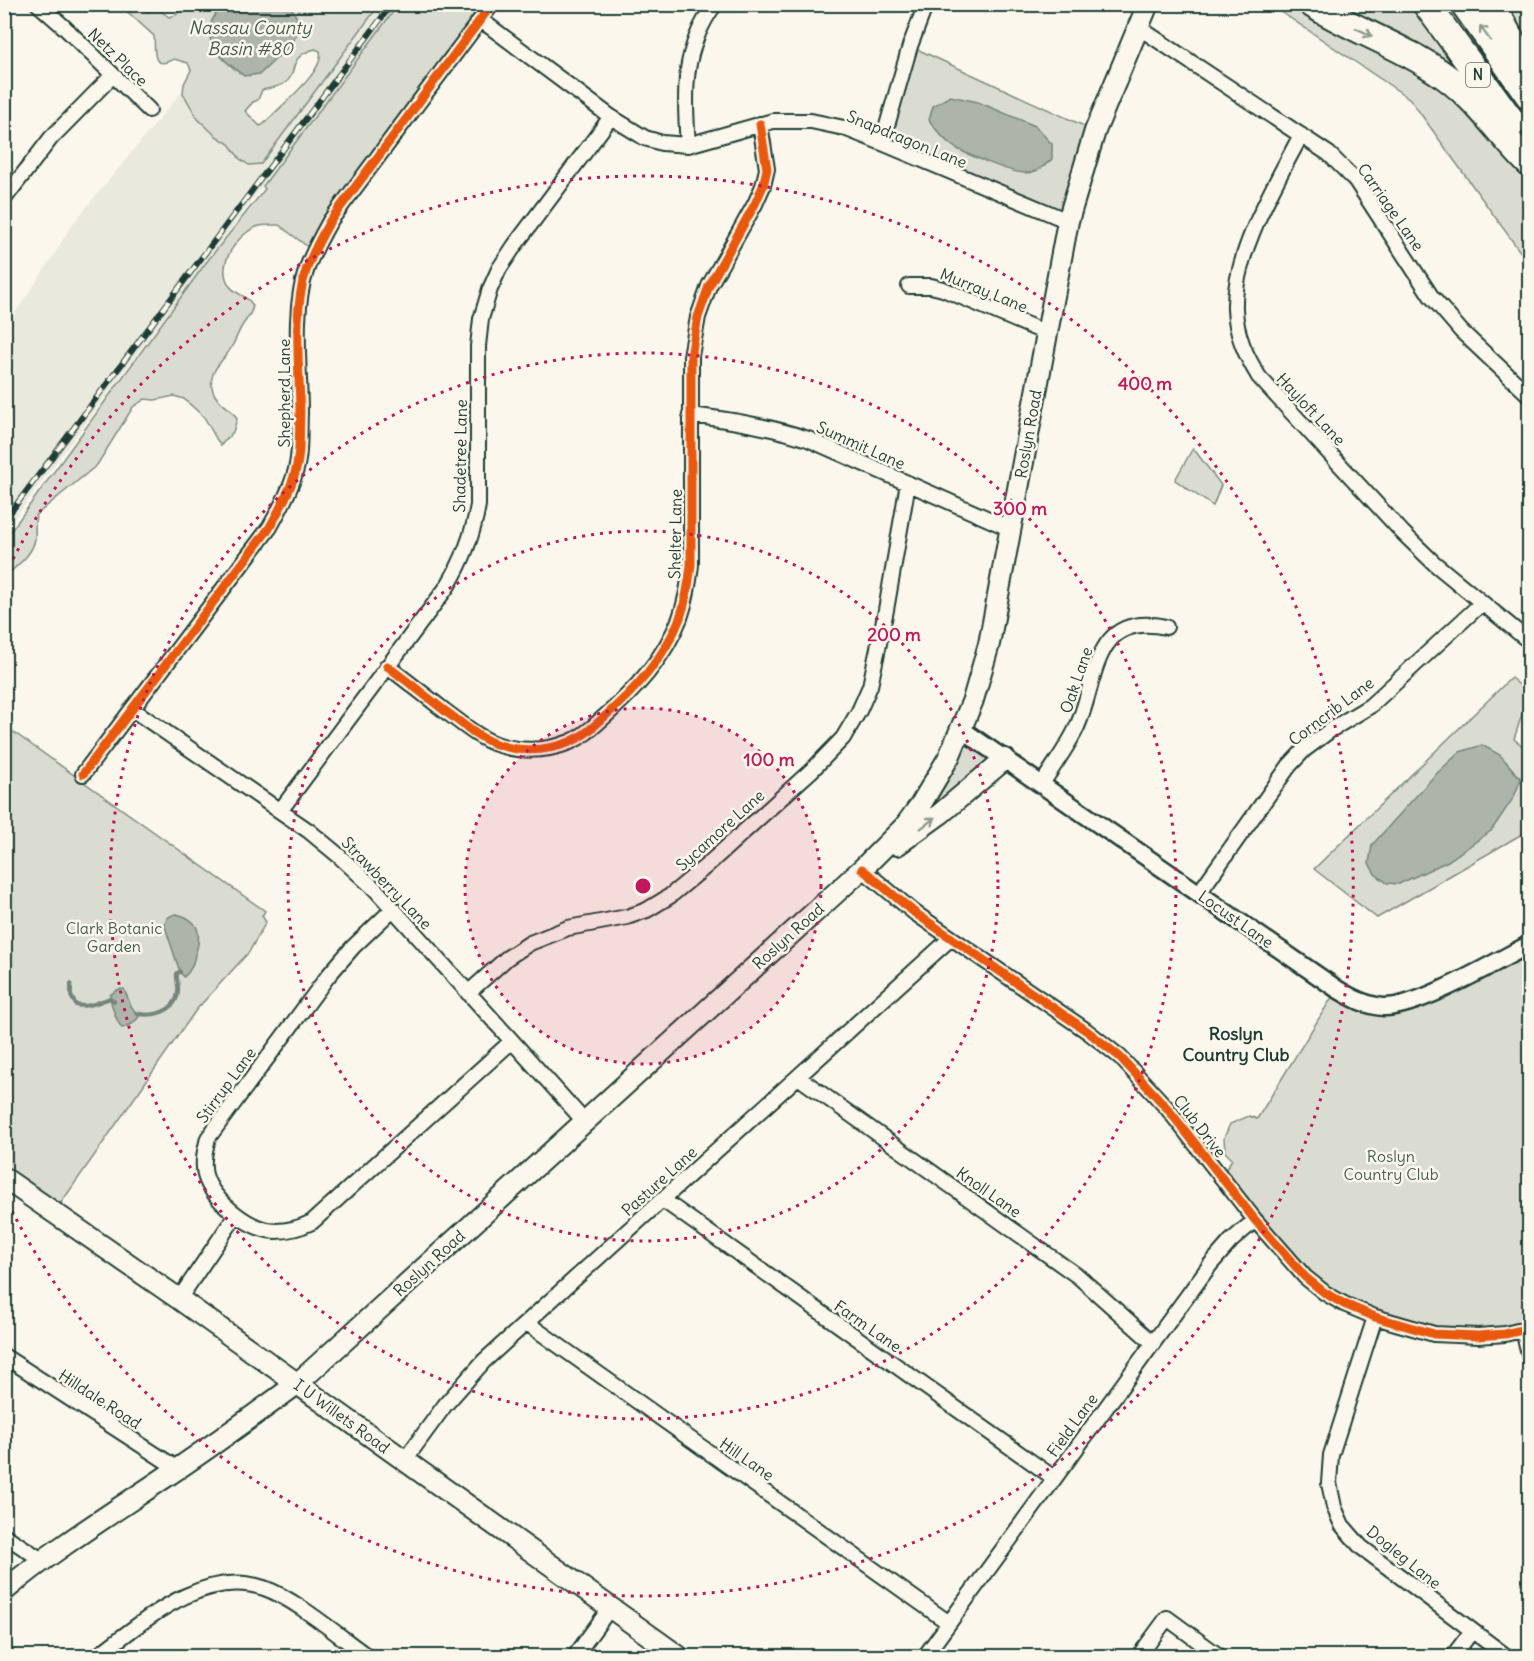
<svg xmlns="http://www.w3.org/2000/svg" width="1534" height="1661" font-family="Delius,sans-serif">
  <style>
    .built { fill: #eae9de }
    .green { fill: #dbdcd1; stroke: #7d8c82; stroke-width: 1.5; fill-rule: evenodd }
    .water { fill: #adb4aa; stroke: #74847b; stroke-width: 1.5 }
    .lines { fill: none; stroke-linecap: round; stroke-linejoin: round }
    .stream { stroke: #74847b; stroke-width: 4 }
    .minor-casing { stroke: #1f3d34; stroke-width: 18 }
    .tertiary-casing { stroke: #1f3d34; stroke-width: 21 }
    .secondary-casing { stroke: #1f3d34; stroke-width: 24 }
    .motorway-casing { stroke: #1f3d34; stroke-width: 30 }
    .minor { stroke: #fbf7ec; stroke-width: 14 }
    .tertiary { stroke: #fbf7ec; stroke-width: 16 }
    .secondary { stroke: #fbf7ec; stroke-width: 20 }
    .motorway { stroke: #fbf7ec; stroke-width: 26 }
    .rail-casing { stroke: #1f3d34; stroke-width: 6 }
    .rail { stroke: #fbf7ec; stroke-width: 4; stroke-dasharray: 11; stroke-linecap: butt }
    .cycleway-casing { stroke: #fbf7ec; stroke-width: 13 }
    .cycleway { stroke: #e8590c; stroke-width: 9 }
    .oneway { stroke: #8d9a90 }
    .ring { fill: none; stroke: #c2185b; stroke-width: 3; stroke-dasharray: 3 6 }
    .labels { text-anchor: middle; stroke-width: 5; stroke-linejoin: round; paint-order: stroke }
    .shield { fill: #fbf7ec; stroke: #61756b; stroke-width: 1.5 }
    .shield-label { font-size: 15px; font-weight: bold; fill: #1f3d34 }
    .street-label { font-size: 16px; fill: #1f3d34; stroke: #fbf7ec }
    .park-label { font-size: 16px; fill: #455d53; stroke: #fbf7ec }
    .water-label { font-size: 18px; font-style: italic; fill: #425b52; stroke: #fbf7ec }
    .neighbourhood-label { font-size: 18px; font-weight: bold; fill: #1f3d34; stroke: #fbf7ec }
    .centre { fill: #c2185b; stroke: #fbf7ec; stroke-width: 3 }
    .ring-label { font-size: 18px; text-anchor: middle; font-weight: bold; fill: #c2185b; stroke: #fbf7ec; stroke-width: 5; stroke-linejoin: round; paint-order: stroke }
  </style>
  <rect width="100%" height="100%" fill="#fbf7ec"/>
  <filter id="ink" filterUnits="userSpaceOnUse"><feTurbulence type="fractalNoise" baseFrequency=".0167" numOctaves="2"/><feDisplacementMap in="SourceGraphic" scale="12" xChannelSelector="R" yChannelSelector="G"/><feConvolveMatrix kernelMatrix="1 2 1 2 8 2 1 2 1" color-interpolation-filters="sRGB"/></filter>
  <g filter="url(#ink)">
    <path class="built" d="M 379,5 L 398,5 L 5,531 L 5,328 L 53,257 L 71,226 L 183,90 L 261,164 Z"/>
    <path class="green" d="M 120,5 L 141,5 L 147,12 L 158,9 L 169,17 L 176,15 L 185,5 L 379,5 L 261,164 L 249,165 L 240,159 L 229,144 L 216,136 L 198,119 L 183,93 L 184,84 L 191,70 L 188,63 L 174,59 C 149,72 156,48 154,36 ZM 315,49 L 320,51 C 326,72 277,108 264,124 L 260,126 L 245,111 L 253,102 L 258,100 L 262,90 C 270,88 279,87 285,83 C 299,73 286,57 315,49 Z
      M 398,5 L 492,5 L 312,250 L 279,225 C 272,225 263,224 256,227 C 237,235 216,264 229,285 C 235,295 248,295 253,306 C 251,315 247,318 242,326 C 237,334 235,343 229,351 C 220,364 207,373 213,391 C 217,404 232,407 237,419 L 233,432 L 221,445 L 217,440 L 204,417 L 184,399 L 174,396 L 155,400 L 145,399 L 133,407 L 97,465 L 36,515 C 34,524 36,531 35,539 C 32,556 16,566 5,577 L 5,539 L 205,264 L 265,189 L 263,186 Z
      M 1271,5 L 1304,5 L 1462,94 L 1529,174 L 1529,264 L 1410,99 Z
      M 1326,5 L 1413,5 L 1468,76 Z
      M 1499,5 L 1519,5 L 1529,24 L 1529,58 Z
      M 910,46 L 1095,131 L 1068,221 L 882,143 Z
      M 1193,448 L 1221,485 L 1213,506 L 1175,480 Z
      M 1511,678 L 1529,693 L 1514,739 L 1529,751 L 1529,830 L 1377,918 L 1314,869 Z
      M 5,726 L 265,911 L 262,916 L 266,922 L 249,952 L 196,1010 L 54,1213 L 5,1179 Z
      M 961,729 L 1005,759 L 940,814 L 905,825 Z
      M 1529,944 L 1529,1328 L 1434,1334 L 1325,1293 L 1221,1177 L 1232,1159 L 1225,1152 L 1224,1138 L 1230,1124 L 1249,1116 L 1257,1119 L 1337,989 L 1384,1007 Z"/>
    <path class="water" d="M 223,5 L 290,5 L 299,22 L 296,36 L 287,48 L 260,74 L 244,76 C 218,56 193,36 223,5 Z
      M 950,96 L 978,102 L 1035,126 L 1052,144 L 1052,159 C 1044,166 1036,174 1024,173 C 1009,172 968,155 954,147 C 944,140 936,130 929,120 L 933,106 Z
      M 1482,745 L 1500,755 L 1521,779 L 1514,797 L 1491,831 L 1448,861 L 1399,884 L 1387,883 L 1375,874 L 1369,863 L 1372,845 L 1434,776 L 1460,752 Z
      M 176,914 C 200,919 202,935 195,955 C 193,964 191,971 184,977 L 180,972 L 165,927 C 165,919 168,916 176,914 Z
      M 124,989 L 131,1006 L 139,1017 L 132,1024 L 122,1028 C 117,1023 110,1002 110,995 L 117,990 Z"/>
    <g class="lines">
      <path class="stream" d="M 4,831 L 9,834
        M 71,984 L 71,996 L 76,1005 C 88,1008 99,1002 110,998 L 114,1001
        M 136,1013 C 152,1018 176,1012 178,992 C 179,985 176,980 177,973 L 180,972"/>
      <defs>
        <path id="minor" d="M 38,4 L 63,26 L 149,110
          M 481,20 L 611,117 L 645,138 L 662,143 L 688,145 L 773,121 L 811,121 L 844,128 L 882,143 L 1068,221
          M 1138,27 L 1329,154 L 1356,181 L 1431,296 L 1461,331 L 1530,396
          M 1301,135 C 1276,183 1233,254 1235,309 C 1236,335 1246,356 1259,377 L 1403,533 L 1434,563 L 1530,642
          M 882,143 L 910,46 L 926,4
          M 688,145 C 684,93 682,49 715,4
          M 4,199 L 51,138 L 113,75
          M 909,286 L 931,286 L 943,289 L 1046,333
          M 690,415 C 731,420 769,426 808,439 L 1011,529
          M 387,666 C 407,681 426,696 445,711 C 462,723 479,739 499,745 C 522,752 547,751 570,742 C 583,737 593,727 603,718 C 635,690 664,659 680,618 C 686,601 689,583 691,565 L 691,356 L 698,317 L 709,286 L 755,204 L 763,186 L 767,169 L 760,124
          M 132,709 L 309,831 L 338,855 L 376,890 L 584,1121
          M 83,774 L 270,527 C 279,510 290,492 295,473 C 301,454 299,433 300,413 C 300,370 292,312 306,271 C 312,253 321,237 330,221 L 492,4
          M 1042,784 C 1053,766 1067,748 1076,729 C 1098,683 1090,611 1166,627
          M 280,811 L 447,587 C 463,561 473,535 478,505 L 478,346 L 481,319 L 490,289 L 499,269 L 515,245 L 611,117
          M 862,869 L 915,913 L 1087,1031 L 1120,1057 L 1167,1108 L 1255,1220 L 1305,1277 L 1325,1293 L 1344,1304 L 1375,1317 L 1434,1334 L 1478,1336 L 1505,1334 L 1530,1328
          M 1199,893 L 1289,766 L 1304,750 L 1332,729 L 1370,706 L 1482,603
          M 392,910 L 353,947 L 328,976 L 208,1138 C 205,1150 202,1162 205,1175 C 212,1200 249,1230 275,1231 C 289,1231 300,1228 312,1222 L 512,1041
          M 468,993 L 507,958 L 530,943 L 568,928 L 627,917 L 647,910 L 670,896 L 705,867 L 813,769 L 843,738 L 859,711 L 870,686 L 886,610 L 908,483
          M 798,1077 L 1079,1277 L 1153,1343
          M 663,1200 L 1054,1478
          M 179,1299 L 236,1215
          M 1375,1317 L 1331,1455 L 1329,1483 L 1334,1507 L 1342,1525 L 1361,1547 L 1506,1656
          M 527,1323 L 949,1623
          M 1523,1330 L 1530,1358
          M 4,1356 L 178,1469
          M 404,1461 L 445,1405 L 484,1361 L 951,938
          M 4,1535 L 42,1560
          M 97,1656 C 143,1622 203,1567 264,1588 C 294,1598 340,1637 367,1656
          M 575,1656 L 610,1608
          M 925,1656 L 1210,1265 L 1231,1241 L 1255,1220
          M 1139,1656 L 1167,1618 L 1219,1656
          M 1453,1656 L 1472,1631"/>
        <path id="tertiary" d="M 961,729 L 1337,989 C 1352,998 1367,1006 1384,1007 C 1418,1008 1497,961 1530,944"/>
        <path id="secondary" d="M 897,845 L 940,814 L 1005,759
          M 4,1178 L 179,1299 L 678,1656
          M 4,1591 C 53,1550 106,1517 158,1482 C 206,1450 252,1417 298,1383 L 862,869 L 905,826 L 921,804 L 949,757 L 973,700 L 989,644 L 1068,221 L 1095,131 L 1148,4"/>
        <path id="motorway" d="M 1312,4 C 1355,31 1405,47 1446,77 C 1479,101 1501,136 1530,164
          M 1426,4 L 1513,123
          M 1464,4 L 1530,97
          M 1492,4 L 1526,68"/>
      </defs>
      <use href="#minor" class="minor-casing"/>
      <use href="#tertiary" class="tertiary-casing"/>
      <use href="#secondary" class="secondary-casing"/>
      <use href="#motorway" class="motorway-casing"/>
      <use href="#minor" class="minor"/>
      <use href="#tertiary" class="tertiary"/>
      <use href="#secondary" class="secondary"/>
      <use href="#motorway" class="motorway"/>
      <defs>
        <path id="rail" d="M 4,521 L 392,4"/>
      </defs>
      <use href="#rail" class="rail-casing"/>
      <use href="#rail" class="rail"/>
      <defs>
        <path id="cycleway" d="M 387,666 C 407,681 426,696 445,711 C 462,723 479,739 499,745 C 522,752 547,751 570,742 C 583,737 593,727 603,718 C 635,690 664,659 680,618 C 686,601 689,583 691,565 L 691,356 L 698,317 L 709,286 L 755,204 L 763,186 L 767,169 L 760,124
          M 83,774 L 270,527 C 279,510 290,492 295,473 C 301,454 299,433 300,413 C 300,370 292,312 306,271 C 312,253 321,237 330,221 L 492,4
          M 862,869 L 915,913 L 1087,1031 L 1120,1057 L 1167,1108 L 1255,1220 L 1305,1277 L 1325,1293 L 1344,1304 L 1375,1317 L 1434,1334 L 1478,1336 L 1505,1334 L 1530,1328"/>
      </defs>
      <use href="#cycleway" class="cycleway-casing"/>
      <use href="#cycleway" class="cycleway"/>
    </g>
    <defs><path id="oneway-shaft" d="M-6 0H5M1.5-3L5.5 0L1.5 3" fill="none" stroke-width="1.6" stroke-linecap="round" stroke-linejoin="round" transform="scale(1.5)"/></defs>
    <g class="oneway">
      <use href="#oneway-shaft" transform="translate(1364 32) rotate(26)"/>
      <use href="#oneway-shaft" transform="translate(1485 33) rotate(-125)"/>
      <use href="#oneway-shaft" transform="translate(928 823) rotate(-37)"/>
    </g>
  </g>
  <circle cx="643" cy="886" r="178" fill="#c2185b" fill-opacity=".12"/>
  <g class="ring">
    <circle cx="643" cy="886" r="178"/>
    <circle cx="643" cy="886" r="355"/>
    <circle cx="643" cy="886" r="533"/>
    <path d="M5 575A710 710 0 1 1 5 1197"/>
  </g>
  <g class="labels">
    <rect class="shield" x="1466" y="63" width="24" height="24" rx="4.5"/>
    <g class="shield-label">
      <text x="1478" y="80">N</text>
    </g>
    <g class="street-label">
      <text transform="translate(118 57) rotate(44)" y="6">Netz Place</text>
      <text transform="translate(907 139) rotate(22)" y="6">Snapdragon Lane</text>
      <text transform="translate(1391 207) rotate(55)" y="6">Carriage Lane</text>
      <text transform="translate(984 290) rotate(22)" y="6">Murray Lane</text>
      <text transform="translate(284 393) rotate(-90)" y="6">Shepherd Lane</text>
      <text transform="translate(1311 409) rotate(47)" y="6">Hayloft Lane</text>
      <text transform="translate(1028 434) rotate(-80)" y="6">Roslyn Road</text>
      <text transform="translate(861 445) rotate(24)" y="6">Summit Lane</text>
      <text transform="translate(460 456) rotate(-89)" y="6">Shadetree Lane</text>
      <text transform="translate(675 534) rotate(-89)" y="6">Shelter Lane</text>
      <text transform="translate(1076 680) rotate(-71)" y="6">Oak Lane</text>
      <text transform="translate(1331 711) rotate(-37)" y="6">Corncrib Lane</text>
      <text transform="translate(720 830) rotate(-42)" y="6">Sycamore Lane</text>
      <text transform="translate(387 883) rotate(46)" y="6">Strawberry Lane</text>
      <text transform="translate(1236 919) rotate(35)" y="6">Locust Lane</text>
      <text transform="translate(788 936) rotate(-42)" y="6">Roslyn Road</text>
      <text transform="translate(226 1085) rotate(-54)" y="6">Stirrup Lane</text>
      <text transform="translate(1200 1126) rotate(52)" y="6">Club Drive</text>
      <text transform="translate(659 1181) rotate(-42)" y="6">Pasture Lane</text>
      <text transform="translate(989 1192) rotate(35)" y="6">Knoll Lane</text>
      <text transform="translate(429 1263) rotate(-42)" y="6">Roslyn Road</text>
      <text transform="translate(868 1326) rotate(35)" y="6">Farm Lane</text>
      <text transform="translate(100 1399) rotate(33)" y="6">Hilldale Road</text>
      <text transform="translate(342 1416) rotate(36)" y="6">I U Willets Road</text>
      <text transform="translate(1072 1425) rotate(-54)" y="6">Field Lane</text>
      <text transform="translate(747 1459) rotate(35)" y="6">Hill Lane</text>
      <text transform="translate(1404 1557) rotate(39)" y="6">Dogleg Lane</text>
    </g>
    <g class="park-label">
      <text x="114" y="934">Clark Botanic<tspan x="114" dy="18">Garden</tspan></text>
      <text x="1391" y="1162">Roslyn<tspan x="1391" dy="18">Country Club</tspan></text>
    </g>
    <g class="water-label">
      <text x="250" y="34">Nassau County<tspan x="250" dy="21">Basin #80</tspan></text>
    </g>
    <g class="neighbourhood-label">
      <text x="1236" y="1040">Roslyn<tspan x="1236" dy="21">Country Club</tspan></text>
    </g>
  </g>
  <circle cx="643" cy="886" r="9" class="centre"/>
  <g class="ring-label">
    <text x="1145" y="390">400 m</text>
    <text x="1020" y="515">300 m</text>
    <text x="894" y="641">200 m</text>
    <text x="769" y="766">100 m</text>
  </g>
  <rect width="1534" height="1661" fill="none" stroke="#fbf7ec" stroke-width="24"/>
  <rect x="12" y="12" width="1510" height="1637" fill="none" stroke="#1f3d34" stroke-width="2" filter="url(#ink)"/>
</svg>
